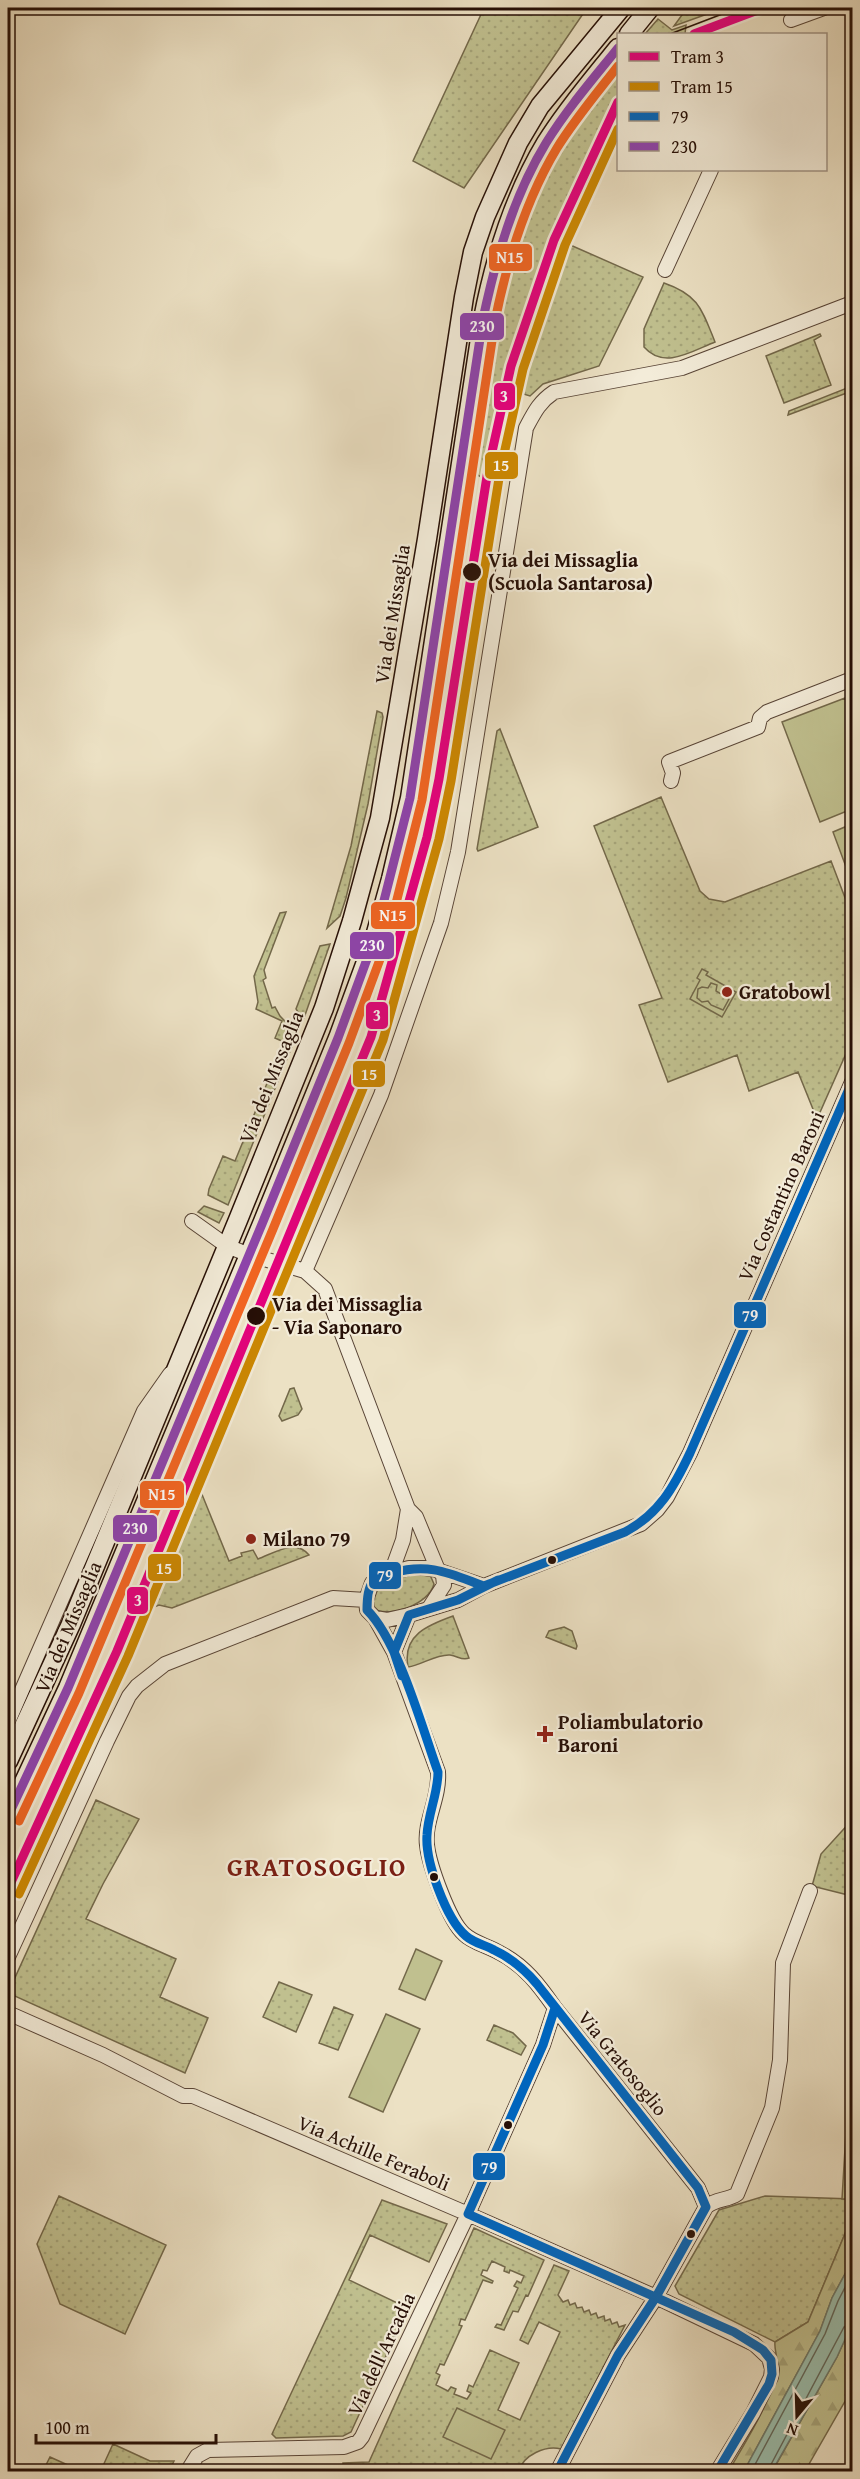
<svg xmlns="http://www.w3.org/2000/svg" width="860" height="2479" font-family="'Gentium Book Plus',serif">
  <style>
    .green { fill: url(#green-dots); stroke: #73684a; stroke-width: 1.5 }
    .forest { fill: url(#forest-firs); stroke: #73684a; stroke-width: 1.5 }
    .pitch { fill: #c0c08f; stroke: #73684a; stroke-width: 1.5; fill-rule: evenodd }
    .water { fill: #9abead; stroke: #6c786a; stroke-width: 1.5 }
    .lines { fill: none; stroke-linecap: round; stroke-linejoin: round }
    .shore { stroke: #60665a; stroke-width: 1.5 }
    .street-casing { stroke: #584436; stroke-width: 16 }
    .secondary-casing { stroke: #260f06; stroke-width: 21 }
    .street { stroke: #f3ecd9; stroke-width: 14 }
    .secondary { stroke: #f3ecd9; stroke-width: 18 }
    .tram { stroke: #260f06; stroke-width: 1.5 }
    .bus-1-casing { stroke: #f3ecd9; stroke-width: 14 }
    .bus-2-casing { stroke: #f3ecd9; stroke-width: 14 }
    .bus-3-casing { stroke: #f3ecd9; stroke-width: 14 }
    .bus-1 { stroke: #0065bd; stroke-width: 9 }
    .bus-2 { stroke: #8e44ad; stroke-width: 9 }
    .bus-3 { stroke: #f26522; stroke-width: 9 }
    .tram-1-casing { stroke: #f3ecd9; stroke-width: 14 }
    .tram-2-casing { stroke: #f3ecd9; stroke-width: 14 }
    .tram-1 { stroke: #e5007d; stroke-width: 9 }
    .tram-2 { stroke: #cd8801; stroke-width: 9 }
    .stop-dot { fill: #260f06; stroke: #f3ecd9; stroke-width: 2 }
    .poi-dot { fill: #8f2418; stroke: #f3ecd9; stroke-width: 2 }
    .labels { text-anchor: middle; stroke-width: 4.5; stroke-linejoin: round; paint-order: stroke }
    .stop-label { font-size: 20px; font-weight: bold; fill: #260f06; stroke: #f3ecd9; text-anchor: start }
    .street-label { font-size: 20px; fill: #260f06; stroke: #f3ecd9 }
    .poi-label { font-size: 20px; font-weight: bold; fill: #260f06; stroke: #f3ecd9; text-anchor: start }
    .district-label { font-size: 26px; font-weight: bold; letter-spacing: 1.5px; fill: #7a1f14; stroke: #f3ecd9 }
    .line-badge { stroke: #f3ecd9; stroke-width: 2 }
    .badge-label { font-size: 16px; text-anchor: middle; font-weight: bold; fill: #fff }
  </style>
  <defs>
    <pattern id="green-dots" width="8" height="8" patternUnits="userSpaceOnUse" patternTransform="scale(1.5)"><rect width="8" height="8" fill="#c0c08f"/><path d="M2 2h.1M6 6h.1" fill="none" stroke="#a5a47a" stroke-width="1.8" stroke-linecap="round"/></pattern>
    <pattern id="forest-firs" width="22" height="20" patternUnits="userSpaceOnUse" patternTransform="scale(1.5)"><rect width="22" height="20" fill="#c0c08f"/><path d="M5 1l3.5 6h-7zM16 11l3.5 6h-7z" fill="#a5a47a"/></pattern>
  </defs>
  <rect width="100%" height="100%" fill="#ece1c4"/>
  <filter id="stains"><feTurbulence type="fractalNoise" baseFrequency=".00333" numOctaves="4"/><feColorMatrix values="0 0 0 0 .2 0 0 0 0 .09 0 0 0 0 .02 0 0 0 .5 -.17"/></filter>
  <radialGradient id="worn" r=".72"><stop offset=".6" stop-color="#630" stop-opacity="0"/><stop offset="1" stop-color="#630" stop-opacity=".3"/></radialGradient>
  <path class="green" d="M 484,8 L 587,8 L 464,188 L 413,161 Z
    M 687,8 L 724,8 L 674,26 Z
    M 658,19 L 672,30 L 686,25 L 685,34 L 645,34 Z
    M 618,66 L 618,136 L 592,188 L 568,244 L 643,277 L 599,366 L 543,384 L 530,396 L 517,392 L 500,481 L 492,484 L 473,472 L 472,466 C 484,387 492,305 518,229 C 539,168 578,115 618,66 Z
    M 664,283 C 699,295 702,310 715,342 C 692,351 664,370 644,347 L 644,329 Z
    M 820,334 L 821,336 L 814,340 L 831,385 L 784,403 L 766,356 Z
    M 852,386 L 852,391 L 788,415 L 789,411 Z
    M 377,711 L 382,713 L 383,717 L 368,804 L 346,898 L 340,916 L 327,928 L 351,846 Z
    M 500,729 L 538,827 L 478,851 L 477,849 L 497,731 Z
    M 661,797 L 700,891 L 709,899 L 725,902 L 831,861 L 852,916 L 852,1040 L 817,1119 L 798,1072 L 749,1091 L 737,1055 L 668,1082 L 639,1005 L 662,998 L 594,826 Z
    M 286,912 L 264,970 L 266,978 L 263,980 L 272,1008 L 275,1007 L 280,1016 L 297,1034 L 228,1205 L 208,1195 L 209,1189 L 223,1156 L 235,1161 L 284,1042 L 275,1038 L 282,1021 L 256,1009 L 258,1002 L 254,976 L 280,913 Z
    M 330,944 L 304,1018 L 302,1018 L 296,1009 L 320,946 Z
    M 204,1206 L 224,1213 L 219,1223 L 198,1212 Z
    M 294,1388 L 302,1409 L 298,1415 L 282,1421 L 279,1416 L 290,1389 Z
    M 201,1492 L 229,1561 L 242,1556 L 241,1553 L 253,1550 L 258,1559 C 274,1553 296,1538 309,1555 L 172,1608 L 159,1605 L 149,1609 L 142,1607 L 190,1496 Z
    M 406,1573 L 430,1575 L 434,1584 C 429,1604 391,1618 373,1609 L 370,1595 L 381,1584 Z
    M 453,1616 L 469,1658 C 462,1661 458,1656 450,1655 C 436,1654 422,1665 408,1667 C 402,1635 428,1625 453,1616 Z
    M 564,1627 L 572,1631 L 577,1646 L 576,1649 L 546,1637 L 549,1631 Z
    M 96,1800 L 139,1819 L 103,1884 L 86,1919 L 176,1959 L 160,1997 L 208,2018 L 185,2073 L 8,1993 Z
    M 852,1820 L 852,1896 L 812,1886 L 821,1854 Z
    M 279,1982 L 312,1995 L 296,2032 L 263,2017 Z
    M 334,2007 L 353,2015 L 338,2050 L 319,2043 Z
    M 494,2025 L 513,2033 L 526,2046 L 521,2055 L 487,2040 Z
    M 59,2196 L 166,2245 L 125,2334 L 60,2304 L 37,2244 Z
    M 765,2196 L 852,2199 L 852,2217 L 808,2322 L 775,2342 L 679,2294 L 675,2286 L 719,2210 Z
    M 382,2200 L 447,2224 L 429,2262 L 370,2235 L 349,2280 L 408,2308 L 351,2432 L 343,2436 L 276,2438 L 272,2434 Z
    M 474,2228 L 544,2260 L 528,2296 L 526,2295 L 518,2312 L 513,2311 L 504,2330 L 495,2327 L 497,2324 L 501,2325 L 518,2288 L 514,2286 L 517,2281 L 521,2283 L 524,2276 L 510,2270 L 509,2273 L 504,2271 L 505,2267 L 492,2261 L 487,2271 L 483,2270 L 481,2275 L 493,2281 L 492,2283 L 483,2280 L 465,2320 L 461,2319 L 459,2325 L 462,2326 L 444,2365 L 440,2364 L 436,2373 L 440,2375 L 436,2385 L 448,2391 L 451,2387 L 456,2389 L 454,2394 L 467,2399 L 471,2393 L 467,2391 L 469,2385 L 473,2387 L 490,2350 L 519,2363 L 498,2410 L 520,2420 L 560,2332 L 539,2322 L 528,2344 L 520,2340 L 554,2265 L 569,2271 L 558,2295 L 563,2302 L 568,2300 L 570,2305 L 575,2303 L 577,2308 L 582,2307 L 584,2312 L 589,2310 L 591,2315 L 596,2313 L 598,2318 L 604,2316 L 605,2321 L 610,2319 L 612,2324 L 617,2322 L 619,2327 L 625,2325 L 561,2449 C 546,2445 523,2455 519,2471 L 488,2471 L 433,2466 L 433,2471 L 343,2472 L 343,2463 L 369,2462 Z
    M 113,2444 L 150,2461 L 174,2461 L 169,2471 L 91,2471 L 93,2467 L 102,2468 Z
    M 50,2457 L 81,2471 L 43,2471 Z"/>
  <path class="forest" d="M 852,2031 L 852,2199 L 842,2199 Z
    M 852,2217 L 852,2261 L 832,2298 L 820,2331 L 744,2471 L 728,2472 C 746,2441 773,2400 777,2365 C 778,2357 774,2350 775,2342 L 808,2322 Z
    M 852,2324 L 852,2389 L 805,2471 L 772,2472 L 837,2357 Z"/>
  <path class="pitch" d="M 845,698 L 852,717 L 852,809 L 820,822 L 782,722 Z
    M 852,824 L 852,883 L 833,832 Z
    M 702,969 L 708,972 L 706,975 L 736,992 L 722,1017 L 690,999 L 700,980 L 697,978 ZM 711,983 L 717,985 L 716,991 L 729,999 L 723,1010 L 711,1005 L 708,1001 L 702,1002 L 697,998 L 698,989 L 702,987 L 708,988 Z
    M 416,1949 L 442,1961 L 425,2000 L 399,1989 Z
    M 386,2014 L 420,2029 L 383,2112 L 349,2097 Z
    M 457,2408 L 505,2430 L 491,2459 L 443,2437 Z"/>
  <path class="water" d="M 852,2261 L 852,2324 L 837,2357 L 772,2471 L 744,2471 L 820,2331 L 832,2298 Z"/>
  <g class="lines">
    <path class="shore" d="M 751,2472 L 825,2334 L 838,2301 L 852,2274
      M 767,2472 L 844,2327 L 852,2323"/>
    <defs>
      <path id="street" d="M 791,20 L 824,8
        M 665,270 L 711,170
        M 671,781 L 673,773 L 669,762 L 758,727 L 760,718 L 767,712 L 852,679
        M 192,1221 L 227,1246 L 247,1254 L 305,1271 L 325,1289 L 408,1509 L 416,1517 L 438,1570
        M 305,1271 L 381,1095 L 441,923 L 458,852 L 526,428 C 534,413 539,402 554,392 L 682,368 L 852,303
        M 440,1571 L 484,1586
        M 391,1573 L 403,1540 L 408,1509
        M 429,1608 L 444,1585 L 443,1575 L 438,1570 L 425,1568 L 409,1568 L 391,1573 L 372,1583 L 366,1600 L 367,1610 L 375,1618 L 394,1652 L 438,1772 C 440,1798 424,1821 427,1845 C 429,1864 449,1921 464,1934 C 473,1943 489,1946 500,1953 C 525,1966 539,1985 555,2008 L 698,2188 L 706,2207
        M 375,1618 L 387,1620 L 409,1615
        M 394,1652 L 409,1615 L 458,1600 L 484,1586 L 641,1524 L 657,1510 L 667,1497 L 690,1453 L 852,1082
        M 8,1722 L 144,1411 L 170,1374
        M 8,1957 L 107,1741 L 129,1696 L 137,1686 L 165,1664 L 333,1598 L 366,1600
        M 8,2013 L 103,2055 L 183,2096 L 193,2096 L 468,2214 L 656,2297 L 754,2344 L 769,2358 L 772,2369 L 771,2377 L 753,2413 L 717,2472
        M 187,2472 L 197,2456 L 208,2450 L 344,2447 L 358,2442 L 362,2437 L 468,2214 L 543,2045 L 555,2008
        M 557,2472 L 618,2355 L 656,2297 L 706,2207 C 716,2198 727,2201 737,2194 L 772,2108 L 780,2060 L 783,1963 L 810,1891"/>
      <path id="secondary" d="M 629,34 L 650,8
        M 8,1761 L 71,1624 L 238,1220 L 324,1008 L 352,921 L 380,818 L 427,539 L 464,297 L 473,252 L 485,217 L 518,143 L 540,106 L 621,8
        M 8,1816 L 68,1688 L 262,1224 L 338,1038 L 374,940 L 391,879 L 410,798 L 483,319 C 495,257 513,198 546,143 C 567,109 594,78 618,48"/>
    </defs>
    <use href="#street" class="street-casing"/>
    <use href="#secondary" class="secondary-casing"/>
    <use href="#street" class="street"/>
    <use href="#secondary" class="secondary"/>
    <path class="tram" d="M 670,34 L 738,8"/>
    <defs>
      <path id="bus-1" d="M 402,1676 L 394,1652 L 409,1615 L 458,1600 L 498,1580
        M 555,2008 L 543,2045 L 468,2214 L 734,2332 L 763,2350 L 771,2360 L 772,2374 L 769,2384 L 717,2472
        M 706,2207 L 698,2188 L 537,1984 C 525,1970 511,1958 494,1950 C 485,1945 474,1943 466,1936 C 446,1919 425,1861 427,1835 C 428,1813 438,1794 438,1772 C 422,1728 399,1642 367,1610 C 367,1602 367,1590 372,1583 C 377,1577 386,1575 393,1573 C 429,1562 451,1574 484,1586 L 625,1532 C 659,1514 674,1487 690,1453 L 852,1082
        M 557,2472 L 618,2355 L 656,2297 L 706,2207"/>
      <path id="bus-2" d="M 8,1816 L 68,1688 L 262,1224 L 338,1038 L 374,940 L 410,798 L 483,319 C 496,258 513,197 546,143 C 567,109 593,79 618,48"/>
      <path id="bus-3" d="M 19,1821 L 79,1693 L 273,1229 L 349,1043 L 386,943 L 422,800 L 495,321 C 507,261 525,201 557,148 C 575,119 597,93 618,66"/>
    </defs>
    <use href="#bus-1" class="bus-1-casing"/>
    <use href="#bus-2" class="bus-2-casing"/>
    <use href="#bus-3" class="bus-3-casing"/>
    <use href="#bus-1" class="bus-1"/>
    <use href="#bus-2" class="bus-2"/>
    <use href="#bus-3" class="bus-3"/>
    <defs>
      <path id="tram-1" d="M 694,34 L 763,8
        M 8,1889 L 117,1651 L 371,1037 L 427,837 L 439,779 L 488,470 L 511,366 L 554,240 L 618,102"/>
      <path id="tram-2" d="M 19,1894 L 128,1656 L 383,1040 L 439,839 L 451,781 L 500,472 L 523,369 L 565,245 L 618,129"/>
    </defs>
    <use href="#tram-1" class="tram-1-casing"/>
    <use href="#tram-2" class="tram-2-casing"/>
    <use href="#tram-1" class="tram-1"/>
    <use href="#tram-2" class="tram-2"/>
  </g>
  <g class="stop-dot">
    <circle cx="472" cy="572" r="10"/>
    <circle cx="256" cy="1316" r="10"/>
    <circle cx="552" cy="1560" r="5"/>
    <circle cx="434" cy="1877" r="5"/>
    <circle cx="508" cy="2125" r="5"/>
    <circle cx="691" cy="2234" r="5"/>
  </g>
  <g class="poi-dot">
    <circle cx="727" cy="992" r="6"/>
    <circle cx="251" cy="1539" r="6"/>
    <path d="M542 1725h6v6h6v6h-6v6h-6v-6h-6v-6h6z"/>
  </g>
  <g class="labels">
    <g class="stop-label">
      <text x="488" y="567">Via dei Missaglia<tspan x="488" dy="23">(Scuola Santarosa)</tspan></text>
      <text x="272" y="1311">Via dei Missaglia<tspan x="272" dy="23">- Via Saponaro</tspan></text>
    </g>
    <g class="street-label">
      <text transform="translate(392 614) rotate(-81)" y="7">Via dei Missaglia</text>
      <text transform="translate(271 1077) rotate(-68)" y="7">Via dei Missaglia</text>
      <text transform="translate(781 1196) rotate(-66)" y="7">Via Costantino Baroni</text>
      <text transform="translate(68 1627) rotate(-67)" y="7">Via dei Missaglia</text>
      <text transform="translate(623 2063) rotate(51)" y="7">Via Gratosoglio</text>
      <text transform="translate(374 2153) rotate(23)" y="7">Via Achille Feraboli</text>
      <text transform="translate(381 2354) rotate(-65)" y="7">Via dell'Arcadia</text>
    </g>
    <g class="poi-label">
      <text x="739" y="999">Gratobowl</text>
      <text x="263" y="1546">Milano 79</text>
      <text x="558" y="1729">Poliambulatorio<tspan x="558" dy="23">Baroni</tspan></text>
    </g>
    <g class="district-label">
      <text x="317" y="1876">GRATOSOGLIO</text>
    </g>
  </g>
  <g class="line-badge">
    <rect x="488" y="243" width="45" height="29" rx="6" fill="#f26522"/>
    <rect x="459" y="312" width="46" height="29" rx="6" fill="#8e44ad"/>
    <rect x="493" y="382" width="23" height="29" rx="6" fill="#e5007d"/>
    <rect x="484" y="451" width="35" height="29" rx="6" fill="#cd8801"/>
    <rect x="370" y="901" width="46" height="29" rx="6" fill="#f26522"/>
    <rect x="349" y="931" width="46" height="29" rx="6" fill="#8e44ad"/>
    <rect x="365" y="1001" width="24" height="29" rx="6" fill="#e5007d"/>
    <rect x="352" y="1060" width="34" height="28" rx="6" fill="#cd8801"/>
    <rect x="733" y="1301" width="34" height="28" rx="6" fill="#0065bd"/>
    <rect x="139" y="1480" width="46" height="29" rx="6" fill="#f26522"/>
    <rect x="112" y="1514" width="46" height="29" rx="6" fill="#8e44ad"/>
    <rect x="147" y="1553" width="35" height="29" rx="6" fill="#cd8801"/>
    <rect x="368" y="1561" width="34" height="29" rx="6" fill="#0065bd"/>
    <rect x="126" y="1586" width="23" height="29" rx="6" fill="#e5007d"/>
    <rect x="472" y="2152" width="34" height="29" rx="6" fill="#0065bd"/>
  </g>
  <g class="badge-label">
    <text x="510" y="263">N15</text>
    <text x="482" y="332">230</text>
    <text x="504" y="402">3</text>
    <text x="501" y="471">15</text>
    <text x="393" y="921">N15</text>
    <text x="372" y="951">230</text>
    <text x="377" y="1021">3</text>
    <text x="369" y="1080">15</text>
    <text x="750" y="1321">79</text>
    <text x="162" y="1500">N15</text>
    <text x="135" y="1534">230</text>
    <text x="164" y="1574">15</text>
    <text x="385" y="1581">79</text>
    <text x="138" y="1606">3</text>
    <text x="489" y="2173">79</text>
  </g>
  <rect width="860" height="2479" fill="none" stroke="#ece1c4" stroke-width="30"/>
  <rect x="9" y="9" width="842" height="2461" fill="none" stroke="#260f06" stroke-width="3"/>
  <rect x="15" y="15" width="830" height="2449" fill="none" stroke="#260f06" stroke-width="1.5"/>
  <rect x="617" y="33" width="210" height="138" fill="#f3ecd9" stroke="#a19485" stroke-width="1.5"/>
  <rect x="629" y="52" width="30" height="9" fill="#e5007d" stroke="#a19485" stroke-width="1.5"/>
  <text x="671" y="63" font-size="18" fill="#260f06">Tram 3</text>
  <rect x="629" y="82" width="30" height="9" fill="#cd8801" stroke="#a19485" stroke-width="1.5"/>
  <text x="671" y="93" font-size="18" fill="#260f06">Tram 15</text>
  <rect x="629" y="112" width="30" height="9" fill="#0065bd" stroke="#a19485" stroke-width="1.5"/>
  <text x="671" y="123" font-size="18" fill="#260f06">79</text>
  <rect x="629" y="142" width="30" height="9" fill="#8e44ad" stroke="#a19485" stroke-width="1.5"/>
  <text x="671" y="153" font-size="18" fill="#260f06">230</text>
  <g transform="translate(797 2416) rotate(199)" stroke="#f3ecd9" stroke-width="4.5" paint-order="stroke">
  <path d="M0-4.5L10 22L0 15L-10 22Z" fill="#260f06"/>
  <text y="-9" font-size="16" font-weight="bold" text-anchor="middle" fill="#260f06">N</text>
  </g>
  <path d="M36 2434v9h180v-9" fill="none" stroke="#260f06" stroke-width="3"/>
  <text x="45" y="2434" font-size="18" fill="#260f06" stroke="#f3ecd9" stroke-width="4.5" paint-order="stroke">100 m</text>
  <rect width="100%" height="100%" filter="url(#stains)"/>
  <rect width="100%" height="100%" fill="url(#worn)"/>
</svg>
